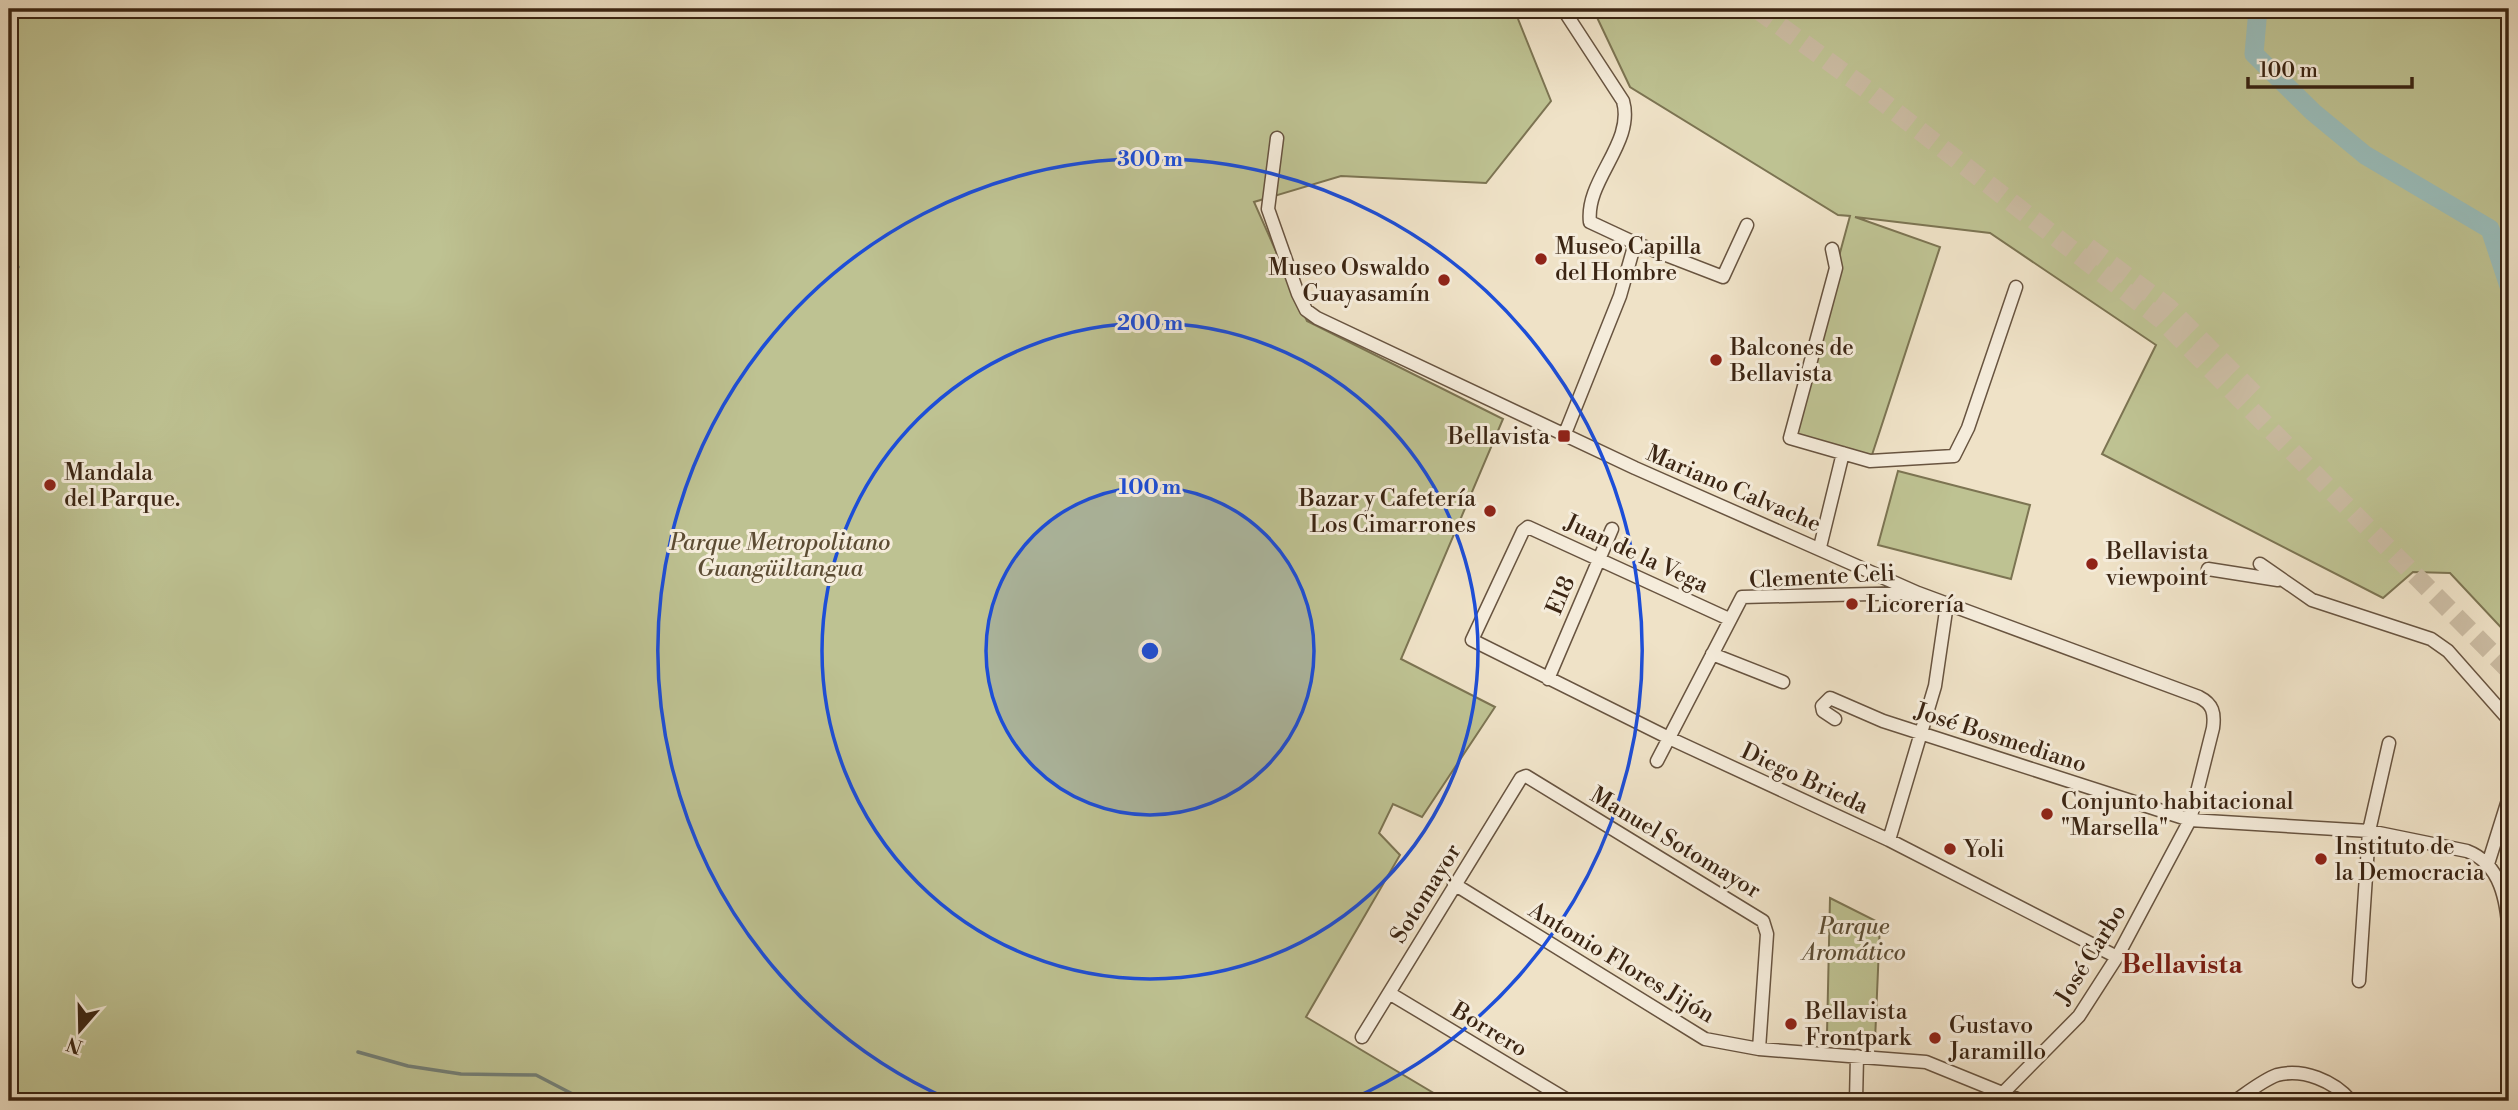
<svg xmlns="http://www.w3.org/2000/svg" width="2518" height="1110" font-family="'Libre Bodoni',serif">
  <style>
    .green { fill: #bec292; stroke: #7c7452; stroke-width: 2 }
    .lines { fill: none; stroke-linecap: round; stroke-linejoin: round }
    .stream { stroke: #748077; stroke-width: 3.5 }
    .river { stroke: #9abdba; stroke-width: 19 }
    .primary-tunnel { stroke: #cbbca3; stroke-width: 19; stroke-dasharray: 19 10; stroke-linecap: butt }
    .street-casing { stroke: #685440; stroke-width: 15 }
    .street { stroke: #f5ecdb; stroke-width: 12 }
    .ring { fill: none; stroke: #1d4ed8; stroke-width: 3.5 }
    .poi-dot { fill: #8f2418; stroke: #f5ecdb; stroke-width: 2.5 }
    .labels { text-anchor: middle; stroke-width: 6; stroke-linejoin: round; paint-order: stroke }
    .poi-label { font-size: 23px; fill: #3b2513; stroke: #f5ecdb; text-anchor: start }
    .street-label { font-size: 23px; fill: #3b2513; stroke: #f5ecdb }
    .park-label { font-size: 23px; font-style: italic; fill: #5c4c33; stroke: #f5ecdb }
    .quarter-label { font-size: 26px; font-weight: bold; fill: #7a1f14; stroke: #f5ecdb }
    .centre { fill: #1d4ed8; stroke: #f5ecdb; stroke-width: 3.5 }
    .ring-label { font-size: 21px; text-anchor: middle; font-weight: bold; fill: #1d4ed8; stroke: #f5ecdb; stroke-width: 6; stroke-linejoin: round; paint-order: stroke }
  </style>
  <rect width="100%" height="100%" fill="#efe2c7"/>
  <filter id="stains"><feTurbulence type="fractalNoise" baseFrequency=".00286" numOctaves="4"/><feColorMatrix values="0 0 0 0 .2 0 0 0 0 .09 0 0 0 0 .02 0 0 0 .5 -.17"/></filter>
  <radialGradient id="worn" r=".72"><stop offset=".6" stop-color="#630" stop-opacity="0"/><stop offset="1" stop-color="#630" stop-opacity=".3"/></radialGradient>
  <path class="green" d="M 9,9 L 1514,9 L 1551,101 L 1486,183 L 1341,176 L 1254,202 L 1307,321 L 1503,419 L 1401,659 L 1495,707 L 1422,817 L 1393,804 L 1379,833 L 1400,855 L 1306,1017 L 1447,1101 L 9,1101 Z
    M 1593,9 L 2509,9 L 2509,636 L 2450,573 L 2413,572 L 2383,598 L 2102,454 L 2156,345 L 1990,233 L 1855,217 L 1940,247 L 1870,461 L 1790,436 L 1850,216 L 1838,215 L 1630,87 Z
    M 1898,471 L 2030,505 L 2011,579 L 1878,545 Z
    M 1830,898 L 1880,923 L 1875,1041 L 1827,1034 Z"/>
  <g class="lines">
    <path class="stream" d="M 9,254 L 18,267
      M 358,1052 L 408,1066 L 461,1074 L 536,1075 L 586,1101"/>
    <path class="river" d="M 2258,9 L 2254,54 L 2313,112 L 2365,155 L 2490,229 L 2509,286"/>
    <path class="primary-tunnel" d="M 1757,9 L 1869,91 L 2162,320 L 2509,670
      M 2088,247 L 2168,307 L 2258,398"/>
    <defs>
      <path id="street" d="M 1563,9 L 1623,101 C 1635,143 1585,180 1590,222 L 1635,243 L 1723,277 L 1747,225
        M 1277,138 L 1268,209 L 1298,294 L 1306,310 L 1317,318 L 1635,468 L 1918,593 L 2199,697 C 2213,704 2215,713 2213,728 L 2190,820 L 2117,957 L 2079,1016 L 2003,1093
        M 1832,249 L 1836,268 L 1790,438 L 1870,461 L 1954,456 L 1968,428 L 2016,287
        M 1564,436 L 1620,296 L 1635,243
        M 1820,547 L 1843,453
        M 2260,564 L 2312,600 L 2431,639 L 2448,651 L 2509,720
        M 2208,569 L 2278,580
        M 1729,619 L 1528,527 L 1523,531 L 1472,640 L 1669,738 L 1889,840 L 2117,957
        M 1712,654 L 1783,682
        M 1548,679 L 1612,529
        M 1835,719 L 1823,711 L 1822,706 L 1830,698 L 1883,721 L 2190,820 L 2369,831 L 2467,851 C 2501,864 2507,901 2509,935
        M 1657,761 L 1742,597 L 1914,593
        M 1889,840 L 1935,686 L 1947,604
        M 2488,864 L 2509,797
        M 1454,884 L 1705,1039 L 1759,1049 L 1926,1062 L 2022,1101
        M 2359,981 L 2369,831 L 2389,743
        M 1389,993 L 1569,1101
        M 1362,1037 L 1521,778 L 1526,776 L 1763,921 L 1767,934 L 1759,1049
        M 1856,1101 L 1857,1056
        M 2235,1101 C 2247,1093 2263,1080 2277,1075 C 2303,1068 2334,1081 2351,1101"/>
    </defs>
    <use href="#street" class="street-casing"/>
    <use href="#street" class="street"/>
  </g>
  <circle cx="1150" cy="651" r="164" fill="#1d4ed8" fill-opacity=".12"/>
  <g class="ring">
    <circle cx="1150" cy="651" r="164"/>
    <circle cx="1150" cy="651" r="328"/>
    <path d="M950 1100A492 492 0 1 1 1350 1100"/>
  </g>
  <g class="poi-dot">
    <circle cx="1541" cy="259" r="7"/>
    <circle cx="1444" cy="280" r="7"/>
    <circle cx="1716" cy="360" r="7"/>
    <rect x="1557" y="429" width="14" height="14" rx="3.5"/>
    <circle cx="50" cy="485" r="7"/>
    <circle cx="1490" cy="511" r="7"/>
    <circle cx="2092" cy="564" r="7"/>
    <circle cx="1852" cy="604" r="7"/>
    <circle cx="2047" cy="814" r="7"/>
    <circle cx="1950" cy="849" r="7"/>
    <circle cx="2321" cy="859" r="7"/>
    <circle cx="1791" cy="1024" r="7"/>
    <circle cx="1935" cy="1038" r="7"/>
  </g>
  <g class="labels">
    <g class="poi-label">
      <text x="1555" y="254">Museo Capilla<tspan x="1555" dy="26">del Hombre</tspan></text>
      <text x="1430" y="275" text-anchor="end">Museo Oswaldo<tspan x="1430" dy="26">Guayasamín</tspan></text>
      <text x="1730" y="355">Balcones de<tspan x="1730" dy="26">Bellavista</tspan></text>
      <text x="1550" y="444" text-anchor="end">Bellavista</text>
      <text x="64" y="480">Mandala<tspan x="64" dy="26">del Parque.</tspan></text>
      <text x="1476" y="506" text-anchor="end">Bazar y Cafetería<tspan x="1476" dy="26">Los Cimarrones</tspan></text>
      <text x="2106" y="559">Bellavista<tspan x="2106" dy="26">viewpoint</tspan></text>
      <text x="1866" y="612">Licorería</text>
      <text x="2061" y="809">Conjunto habitacional<tspan x="2061" dy="26">"Marsella"</tspan></text>
      <text x="2335" y="854">Instituto de<tspan x="2335" dy="26">la Democracia</tspan></text>
      <text x="1964" y="857">Yoli</text>
      <text x="1805" y="1019">Bellavista<tspan x="1805" dy="26">Frontpark</tspan></text>
      <text x="1949" y="1033">Gustavo<tspan x="1949" dy="26">Jaramillo</tspan></text>
    </g>
    <g class="street-label">
      <text transform="translate(1734 488) rotate(23)" y="8">Mariano Calvache</text>
      <text transform="translate(1637 553) rotate(25)" y="8">Juan de la Vega</text>
      <text transform="translate(1822 576) rotate(-3)" y="8">Clemente Celi</text>
      <text transform="translate(1560 595) rotate(-67)" y="8">E18</text>
      <text transform="translate(2001 737) rotate(18)" y="8">José Bosmediano</text>
      <text transform="translate(1805 778) rotate(25)" y="8">Diego Brieda</text>
      <text transform="translate(1676 842) rotate(31)" y="8">Manuel Sotomayor</text>
      <text transform="translate(1425 893) rotate(-58)" y="8">Sotomayor</text>
      <text transform="translate(2090 954) rotate(-58)" y="8">José Carbo</text>
      <text transform="translate(1622 962) rotate(31)" y="8">Antonio Flores Jijón</text>
      <text transform="translate(1490 1029) rotate(31)" y="8">Borrero</text>
    </g>
    <g class="park-label">
      <text x="780" y="550">Parque Metropolitano<tspan x="780" dy="26">Guangüiltangua</tspan></text>
      <text x="1854" y="934">Parque<tspan x="1854" dy="26">Aromático</tspan></text>
    </g>
    <g class="quarter-label">
      <text x="2182" y="973">Bellavista</text>
    </g>
  </g>
  <circle cx="1150" cy="651" r="10" class="centre"/>
  <g class="ring-label">
    <text x="1150" y="166">300 m</text>
    <text x="1150" y="330">200 m</text>
    <text x="1150" y="494">100 m</text>
  </g>
  <rect width="2518" height="1110" fill="none" stroke="#efe2c7" stroke-width="35"/>
  <rect x="10" y="10" width="2497" height="1089" fill="none" stroke="#3b2513" stroke-width="3.5"/>
  <rect x="18" y="18" width="2483" height="1075" fill="none" stroke="#3b2513" stroke-width="2"/>
  <g transform="translate(80 1030) rotate(200)" stroke="#f5ecdb" stroke-width="5" paint-order="stroke">
  <path d="M0-5L12 26L0 18L-12 26Z" fill="#3b2513"/>
  <text y="-10" font-size="19" font-weight="bold" text-anchor="middle" fill="#3b2513">N</text>
  </g>
  <path d="M2248 77v10h164v-10" fill="none" stroke="#3b2513" stroke-width="3.5"/>
  <text x="2259" y="77" font-size="21" fill="#3b2513" stroke="#f5ecdb" stroke-width="5" paint-order="stroke">100 m</text>
  <rect width="100%" height="100%" filter="url(#stains)"/>
  <rect width="100%" height="100%" fill="url(#worn)"/>
</svg>
